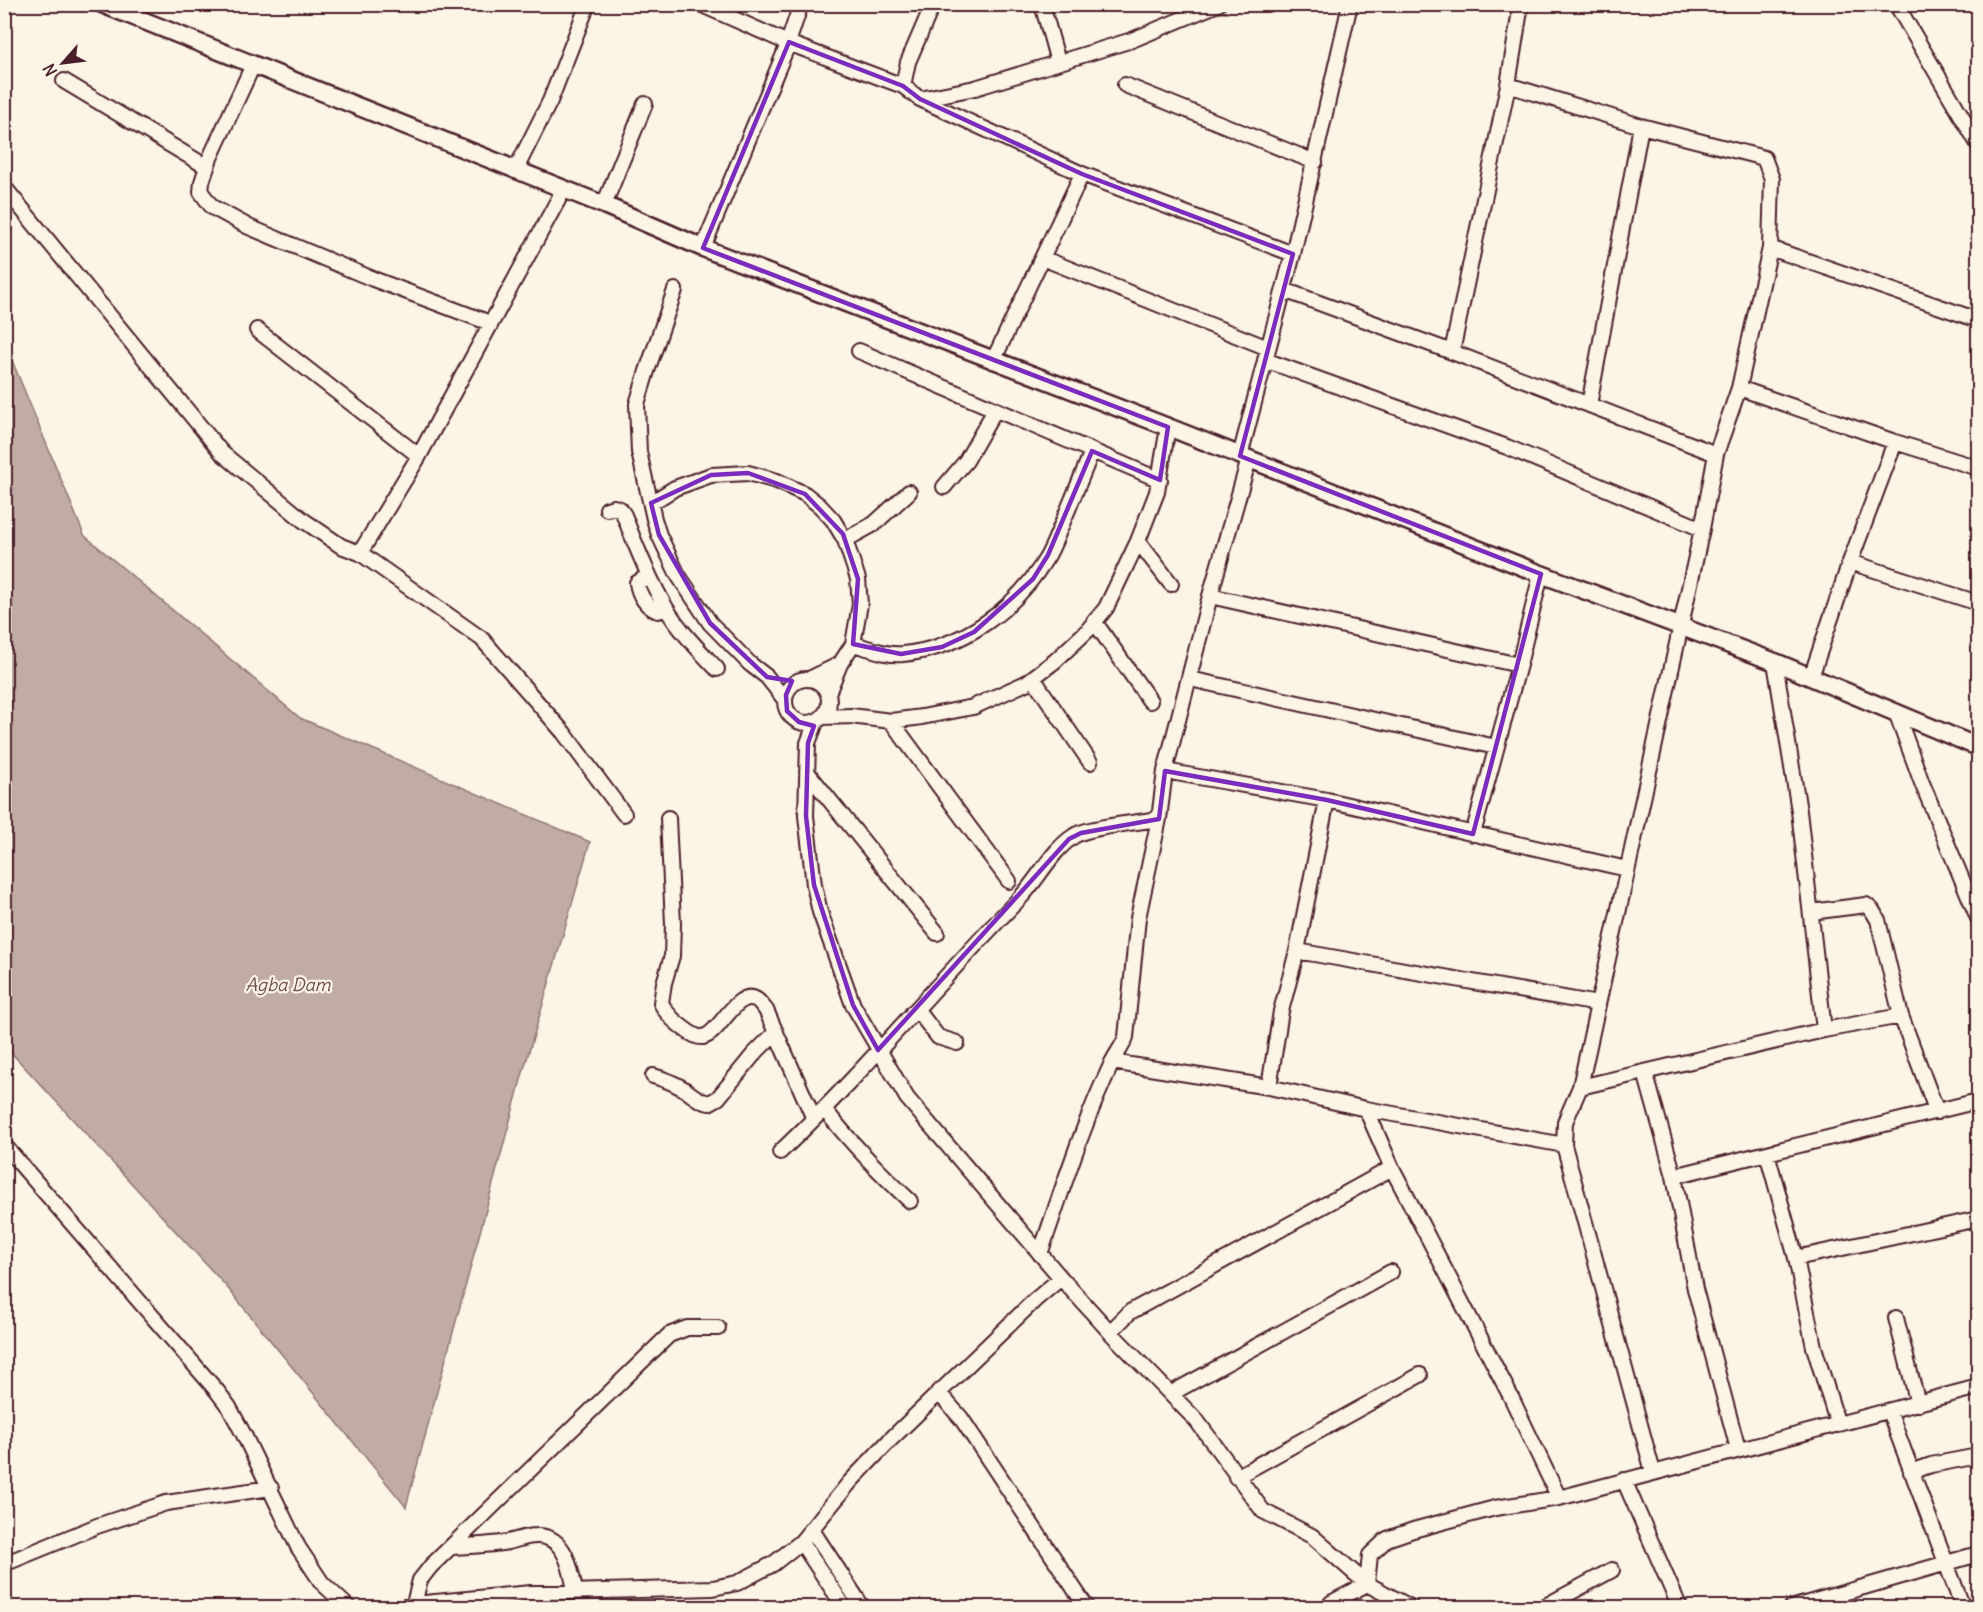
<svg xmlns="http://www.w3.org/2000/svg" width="1983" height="1612" font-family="Delius,sans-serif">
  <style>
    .water { fill: #c0aca5; stroke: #917474; stroke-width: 1.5 }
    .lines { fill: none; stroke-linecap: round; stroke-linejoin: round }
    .minor-casing { stroke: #4a1f2b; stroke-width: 18 }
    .major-casing { stroke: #4a1f2b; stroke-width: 21 }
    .minor { stroke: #fcf5e5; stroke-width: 14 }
    .major { stroke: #fcf5e5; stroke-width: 16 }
    .marked { fill: none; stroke: #7b2cbf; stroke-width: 4.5; stroke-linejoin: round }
    .labels { text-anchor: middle; stroke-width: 4.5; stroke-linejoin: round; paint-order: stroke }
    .water-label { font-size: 18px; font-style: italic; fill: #6d4950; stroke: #fcf5e5 }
  </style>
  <rect width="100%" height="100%" fill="#fcf5e5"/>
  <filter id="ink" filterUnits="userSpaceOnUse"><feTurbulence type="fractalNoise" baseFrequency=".0167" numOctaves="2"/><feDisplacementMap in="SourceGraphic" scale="12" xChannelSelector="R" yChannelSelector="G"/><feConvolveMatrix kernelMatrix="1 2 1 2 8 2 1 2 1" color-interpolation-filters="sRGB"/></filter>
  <g filter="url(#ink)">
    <path class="water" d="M 4,341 L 84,535 L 300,718 L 590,842 L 522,1076 L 406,1507 L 226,1286 L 5,1046 Z"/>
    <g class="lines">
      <defs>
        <path id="minor" d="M 700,4 L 788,43 L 903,86 L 920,99 L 1082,174 L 1293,254
          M 1042,4 L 1058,62
          M 1896,4 L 1978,144
          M 788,43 L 801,4
          M 253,65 L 210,158 L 202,182 L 201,192 L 212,207 L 249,227 L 373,279 L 490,323
          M 64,81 L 207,167
          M 1125,85 L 1315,162
          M 1508,85 L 1641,126 L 1764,158 L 1772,179 L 1770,248 L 1739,388 L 1716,454 L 1702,529 L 1580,1087 L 1565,1122 L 1564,1145 L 1653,1472
          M 903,86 L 908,62 L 933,4
          M 920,99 L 975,88 L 1132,40 L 1218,4
          M 515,171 L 550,101 L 588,4
          M 4,187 L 222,453 L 303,520 L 341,546 L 360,553 L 482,639 L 564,733 L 624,814
          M 604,205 L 645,104
          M 703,248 L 789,42
          M 1770,248 L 1978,320
          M 1042,258 L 1268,348
          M 675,290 L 647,371 L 637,404 L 639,452 L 654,519 L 659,535 L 678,575 L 710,623 L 750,664 L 767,677 L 785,700
          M 1284,290 L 1452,352 L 1716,454
          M 257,330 L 419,456
          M 859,351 L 1160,480
          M 1452,352 L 1508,85 L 1521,4
          M 1265,360 L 1507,447 L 1702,529
          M 993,361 L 1082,174
          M 1739,388 L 1895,442 L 1978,468
          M 1589,405 L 1641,126
          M 1240,456 L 1293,254 L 1350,4
          M 944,487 L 966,461 L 995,410
          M 651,503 L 675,488 L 711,475 L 748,473 L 777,481 L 805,494 L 820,506 L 833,520 L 845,540 L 858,579 L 860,604 L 853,644 L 840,664 L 828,693
          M 607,509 L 614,507 L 620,509 L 624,515 C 636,547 649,579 666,608 C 680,631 699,650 717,669
          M 845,540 L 874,524 L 909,492
          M 1138,541 L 1171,584
          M 360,553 L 419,456 L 564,189
          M 1850,562 L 1978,603
          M 649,575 L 637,583 C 639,595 646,607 658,611 L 666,608
          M 1210,596 L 1519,665
          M 1094,621 L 1150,701
          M 853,644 C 869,648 887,656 903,654 C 963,648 1016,609 1047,557 C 1053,547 1057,535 1062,524 C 1072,500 1082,476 1092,451
          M 1775,662 L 1799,811 L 1824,1030
          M 1811,677 L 1850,562 L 1895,442
          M 1033,678 L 1090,762
          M 809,679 L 840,664
          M 1190,679 L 1496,747
          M785 701a22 22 0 1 1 44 0a22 22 0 1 1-44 0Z
          M 1896,712 L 1922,783 L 1978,918
          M 823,717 L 851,716 L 891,721 L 922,717 L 973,707 L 1026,683 L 1055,661 L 1088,630 L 1106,608 L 1138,541 L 1157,492 L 1168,427
          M 891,721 L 1009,881
          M 816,722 L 808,743 L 806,816 L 814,885 L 820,912 L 853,1005 L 907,1098 L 1061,1278 L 1110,1332 L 1197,1421 L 1263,1511 L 1312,1536 L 1367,1584 L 1412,1608
          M 1165,771 L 1327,800 L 1627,869
          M 807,772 L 937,933
          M 668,818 L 673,924 L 672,956 L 664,983 L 661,1003 C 667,1015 675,1022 686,1030 C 690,1033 697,1038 703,1037 C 720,1034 737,987 757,1000 C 760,1002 763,1007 766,1010 L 814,1119
          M 1473,834 L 1519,665 L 1541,574
          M 1811,912 L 1866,905 L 1872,910 L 1878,920 L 1901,1016 L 1937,1112
          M 1297,951 L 1598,1004
          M 913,1012 L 921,1015 L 938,1037 L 957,1043
          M 1112,1062 L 1269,1087 L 1366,1109 L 1564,1145
          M 1645,1072 L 1674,1176 L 1695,1289 L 1738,1449
          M 653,1076 C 664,1079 674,1083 684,1089 C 693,1095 698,1101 709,1103 L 718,1098 L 754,1054 L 775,1033
          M 1269,1087 L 1281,1011 L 1297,951 L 1327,800
          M 1580,1087 L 1824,1030 L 1901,1016
          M 1366,1109 L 1392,1168 L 1511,1397 L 1559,1498
          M 825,1110 C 851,1143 879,1172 910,1201
          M 4,1145 L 217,1391 L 229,1407 L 244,1435 L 298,1547 L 322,1583 L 349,1608
          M 780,1152 C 865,1072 939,980 1021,897 C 1039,878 1052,850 1074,836 C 1087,827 1141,822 1159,819
          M 1767,1153 L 1796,1258 L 1814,1347 L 1838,1425
          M 1674,1176 L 1978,1101
          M 1040,1254 C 1062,1191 1082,1126 1111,1065 C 1115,1055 1122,1048 1126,1037 L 1138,918 L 1159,819 L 1165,771 L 1210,596 L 1249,459
          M 1796,1258 L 1978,1219
          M 1896,1318 L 1918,1404
          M 1110,1332 L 1130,1312 L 1392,1168
          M 938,1392 L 961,1418 L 1087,1608
          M 1172,1393 L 1391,1272
          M 1889,1411 L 1963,1608
          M 1911,1472 L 1931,1465 L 1978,1456
          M 1236,1477 L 1420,1375
          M 1624,1480 L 1680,1608
          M 812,1530 L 863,1608
          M 801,1542 L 845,1608
          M 452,1547 C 471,1546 490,1545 508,1542 C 517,1540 527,1536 536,1536 C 565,1535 571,1568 575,1591
          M 4,1564 L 97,1526 L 166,1503 L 271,1488
          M 414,1604 L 420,1580 L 431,1566 L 669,1335 L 687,1328 L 718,1328
          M 402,1608 L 414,1604 L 531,1593 L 713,1588 L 737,1583 L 773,1564 L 801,1542 L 850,1482 L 891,1439 L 1035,1300 L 1061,1278
          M 1329,1608 L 1331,1603 L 1367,1584 L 1370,1555 L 1387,1539 L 1413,1530 L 1495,1508 L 1559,1498 L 1978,1387
          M 1542,1608 L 1612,1570
          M 1791,1608 L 1978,1554"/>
        <path id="major" d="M 102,4 L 604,205 L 703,248 L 1168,427 L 1541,574 L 1775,662 L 1978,747"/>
      </defs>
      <use href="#minor" class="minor-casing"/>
      <use href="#major" class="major-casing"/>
      <use href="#minor" class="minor"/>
      <use href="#major" class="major"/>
    </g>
  </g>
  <path class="marked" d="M 789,42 L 903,86 L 920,99 L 1082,174 L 1293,254 L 1240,456 L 1541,574 L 1473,834 L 1327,800 L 1165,771 L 1159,819 L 1081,833 L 1069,839 L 878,1050 L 853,1005 L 814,885 L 806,816 L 808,743 L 814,726 L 799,722 L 787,711 L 786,695 L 792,681 L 767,677 L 710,623 L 659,535 L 651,503 L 711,475 L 748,473 L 805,494 L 843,534 L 858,579 L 853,644 L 901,654 L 942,647 L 974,632 L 1033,579 L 1048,555 L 1092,451 L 1160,480 L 1168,427 L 703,248 Z"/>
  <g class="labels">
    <g class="water-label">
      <text x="288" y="991">Agba Dam</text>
    </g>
  </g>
  <rect width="1983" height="1612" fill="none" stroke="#fcf5e5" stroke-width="24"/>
  <rect x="12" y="12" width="1959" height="1588" fill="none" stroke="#4a1f2b" stroke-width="2" filter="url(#ink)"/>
  <g transform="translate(63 63) rotate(242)" stroke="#fcf5e5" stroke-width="4.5" paint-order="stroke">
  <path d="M0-4.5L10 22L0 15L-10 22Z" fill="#4a1f2b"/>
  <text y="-9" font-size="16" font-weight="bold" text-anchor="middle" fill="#4a1f2b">N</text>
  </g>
</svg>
